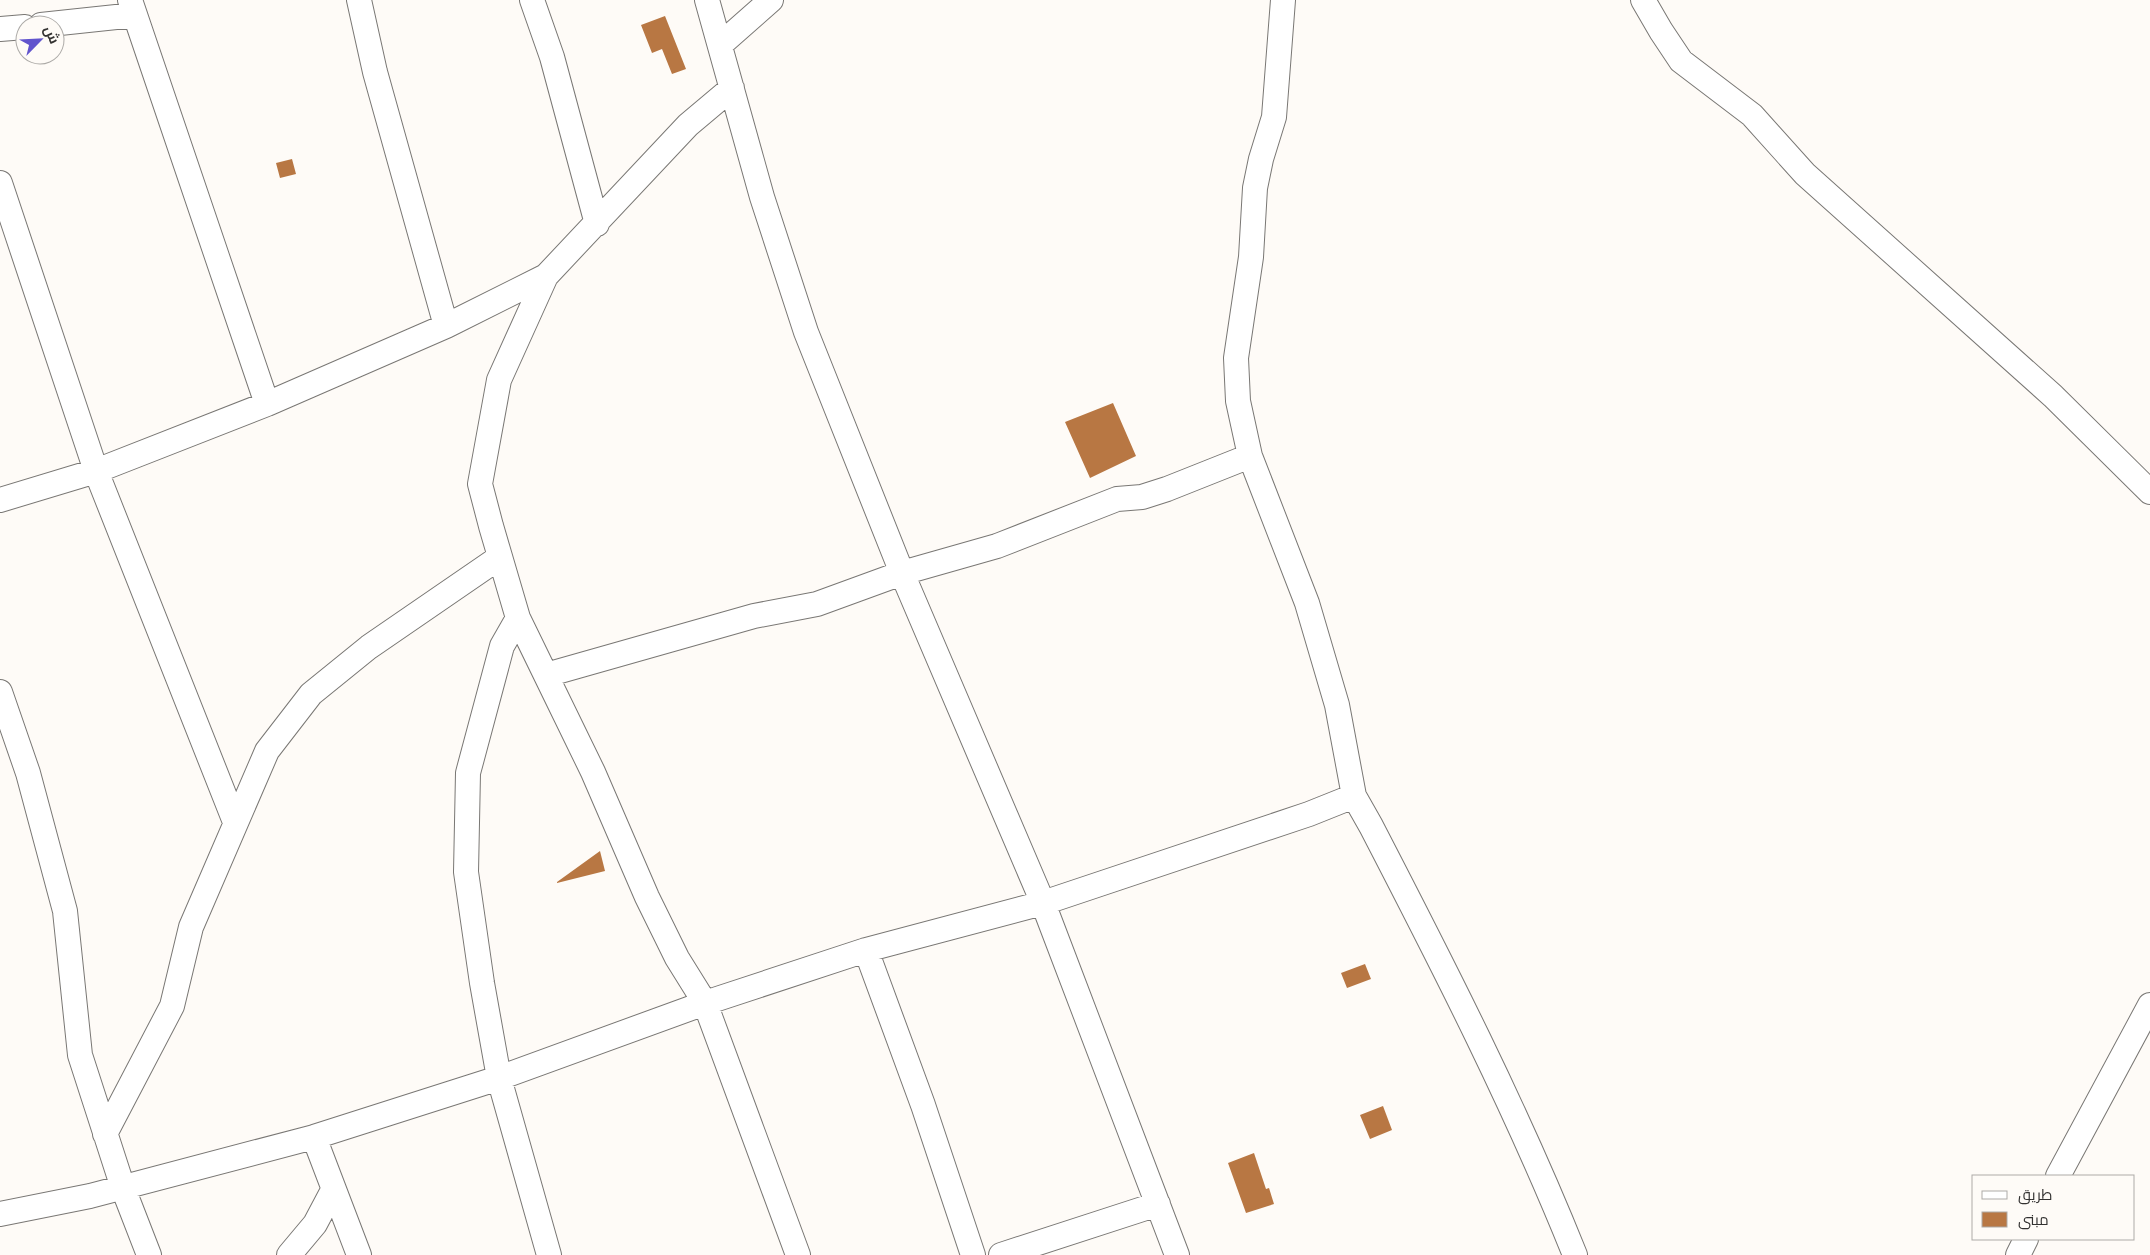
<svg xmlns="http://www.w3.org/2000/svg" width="2150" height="1255" font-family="Bitter,Cairo,serif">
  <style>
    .building { fill: #b87743 }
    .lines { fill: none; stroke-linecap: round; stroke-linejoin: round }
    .street-casing { stroke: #797774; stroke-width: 26 }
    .street { stroke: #fff; stroke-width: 24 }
  </style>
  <rect width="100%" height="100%" fill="#fefbf7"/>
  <path class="building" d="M 665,16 L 686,69 L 672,74 L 662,49 L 652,53 L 641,25 Z
    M 292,159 L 296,174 L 280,178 L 276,163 Z
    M 1113,403 L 1136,456 L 1090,478 L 1065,422 Z
    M 600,851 L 605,871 L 557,883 L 557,882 Z
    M 1365,964 L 1371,979 L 1347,988 L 1341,973 Z
    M 1383,1106 L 1392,1130 L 1370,1139 L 1360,1115 Z
    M 1254,1153 L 1266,1189 L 1269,1188 L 1274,1204 L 1246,1213 L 1228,1163 Z"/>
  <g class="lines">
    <defs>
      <path id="street" d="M 130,0 L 267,404
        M 359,0 L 375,72 L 446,326
        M 532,0 L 552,57 L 597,224
        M 707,0 L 762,197 L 806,332 L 902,573 L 1043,903 L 1177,1255
        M 1283,0 L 1274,117 L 1261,159 L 1255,188 L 1251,257 L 1236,358 L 1238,401 L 1250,456 L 1307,603 L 1337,705 L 1354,796
        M 1643,0 L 1661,31 L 1681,61 L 1752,115 L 1805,174 L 2053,396 L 2150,492
        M 41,25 L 135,15
        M 0,29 L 25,27
        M 720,45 L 771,0
        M 0,183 L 96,471 L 235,822
        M 546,276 L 499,380 L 480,484 L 491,526 L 518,618 L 593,772 L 647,897 L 677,958 L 705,1003 L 798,1255
        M 0,500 L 96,471 L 267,404 L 446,326 L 546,276 L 688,125 L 732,88
        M 518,618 L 502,646 L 468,773 L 466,872 L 482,983 L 499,1078 L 549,1255
        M 546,675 L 754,616 L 817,604 L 902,573 L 997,546 L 1117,499 L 1142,497 L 1167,489 L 1250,456
        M 0,692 L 28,773 L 65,911 L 80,1055 L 123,1188 L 149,1255
        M 866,950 L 923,1105 L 973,1255
        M 105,1134 L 172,1006 L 191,927 L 267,751 L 311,694 L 369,647 L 500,557
        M 314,1137 L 359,1255
        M 2058,1176 L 2150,1005
        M 0,1214 L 90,1196 L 314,1137 L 499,1078 L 705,1003 L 866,950 L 1043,903 L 1309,814 L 1354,796 L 1371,826 C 1444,967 1516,1108 1575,1255
        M 289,1255 L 315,1224 L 333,1190
        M 1001,1255 L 1158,1204
        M 2018,1255 L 2026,1239"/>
    </defs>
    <use href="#street" class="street-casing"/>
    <use href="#street" class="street"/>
  </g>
  <rect x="1972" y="1175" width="162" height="65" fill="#fefbf7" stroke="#adaba8"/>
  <rect x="1982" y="1191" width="25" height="8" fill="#ffffff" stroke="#adaba8"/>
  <text x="2018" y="1200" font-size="15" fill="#333231">طريق</text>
  <rect x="1982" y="1212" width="25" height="15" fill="#b87743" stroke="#adaba8"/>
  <text x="2018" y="1225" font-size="15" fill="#333231">مبنى</text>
  <g transform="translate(40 40) rotate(66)"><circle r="24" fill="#fefbf7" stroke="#adaba8"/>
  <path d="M0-4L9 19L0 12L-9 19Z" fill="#6154cd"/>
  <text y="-8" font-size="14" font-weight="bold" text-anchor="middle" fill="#333231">ش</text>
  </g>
</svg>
